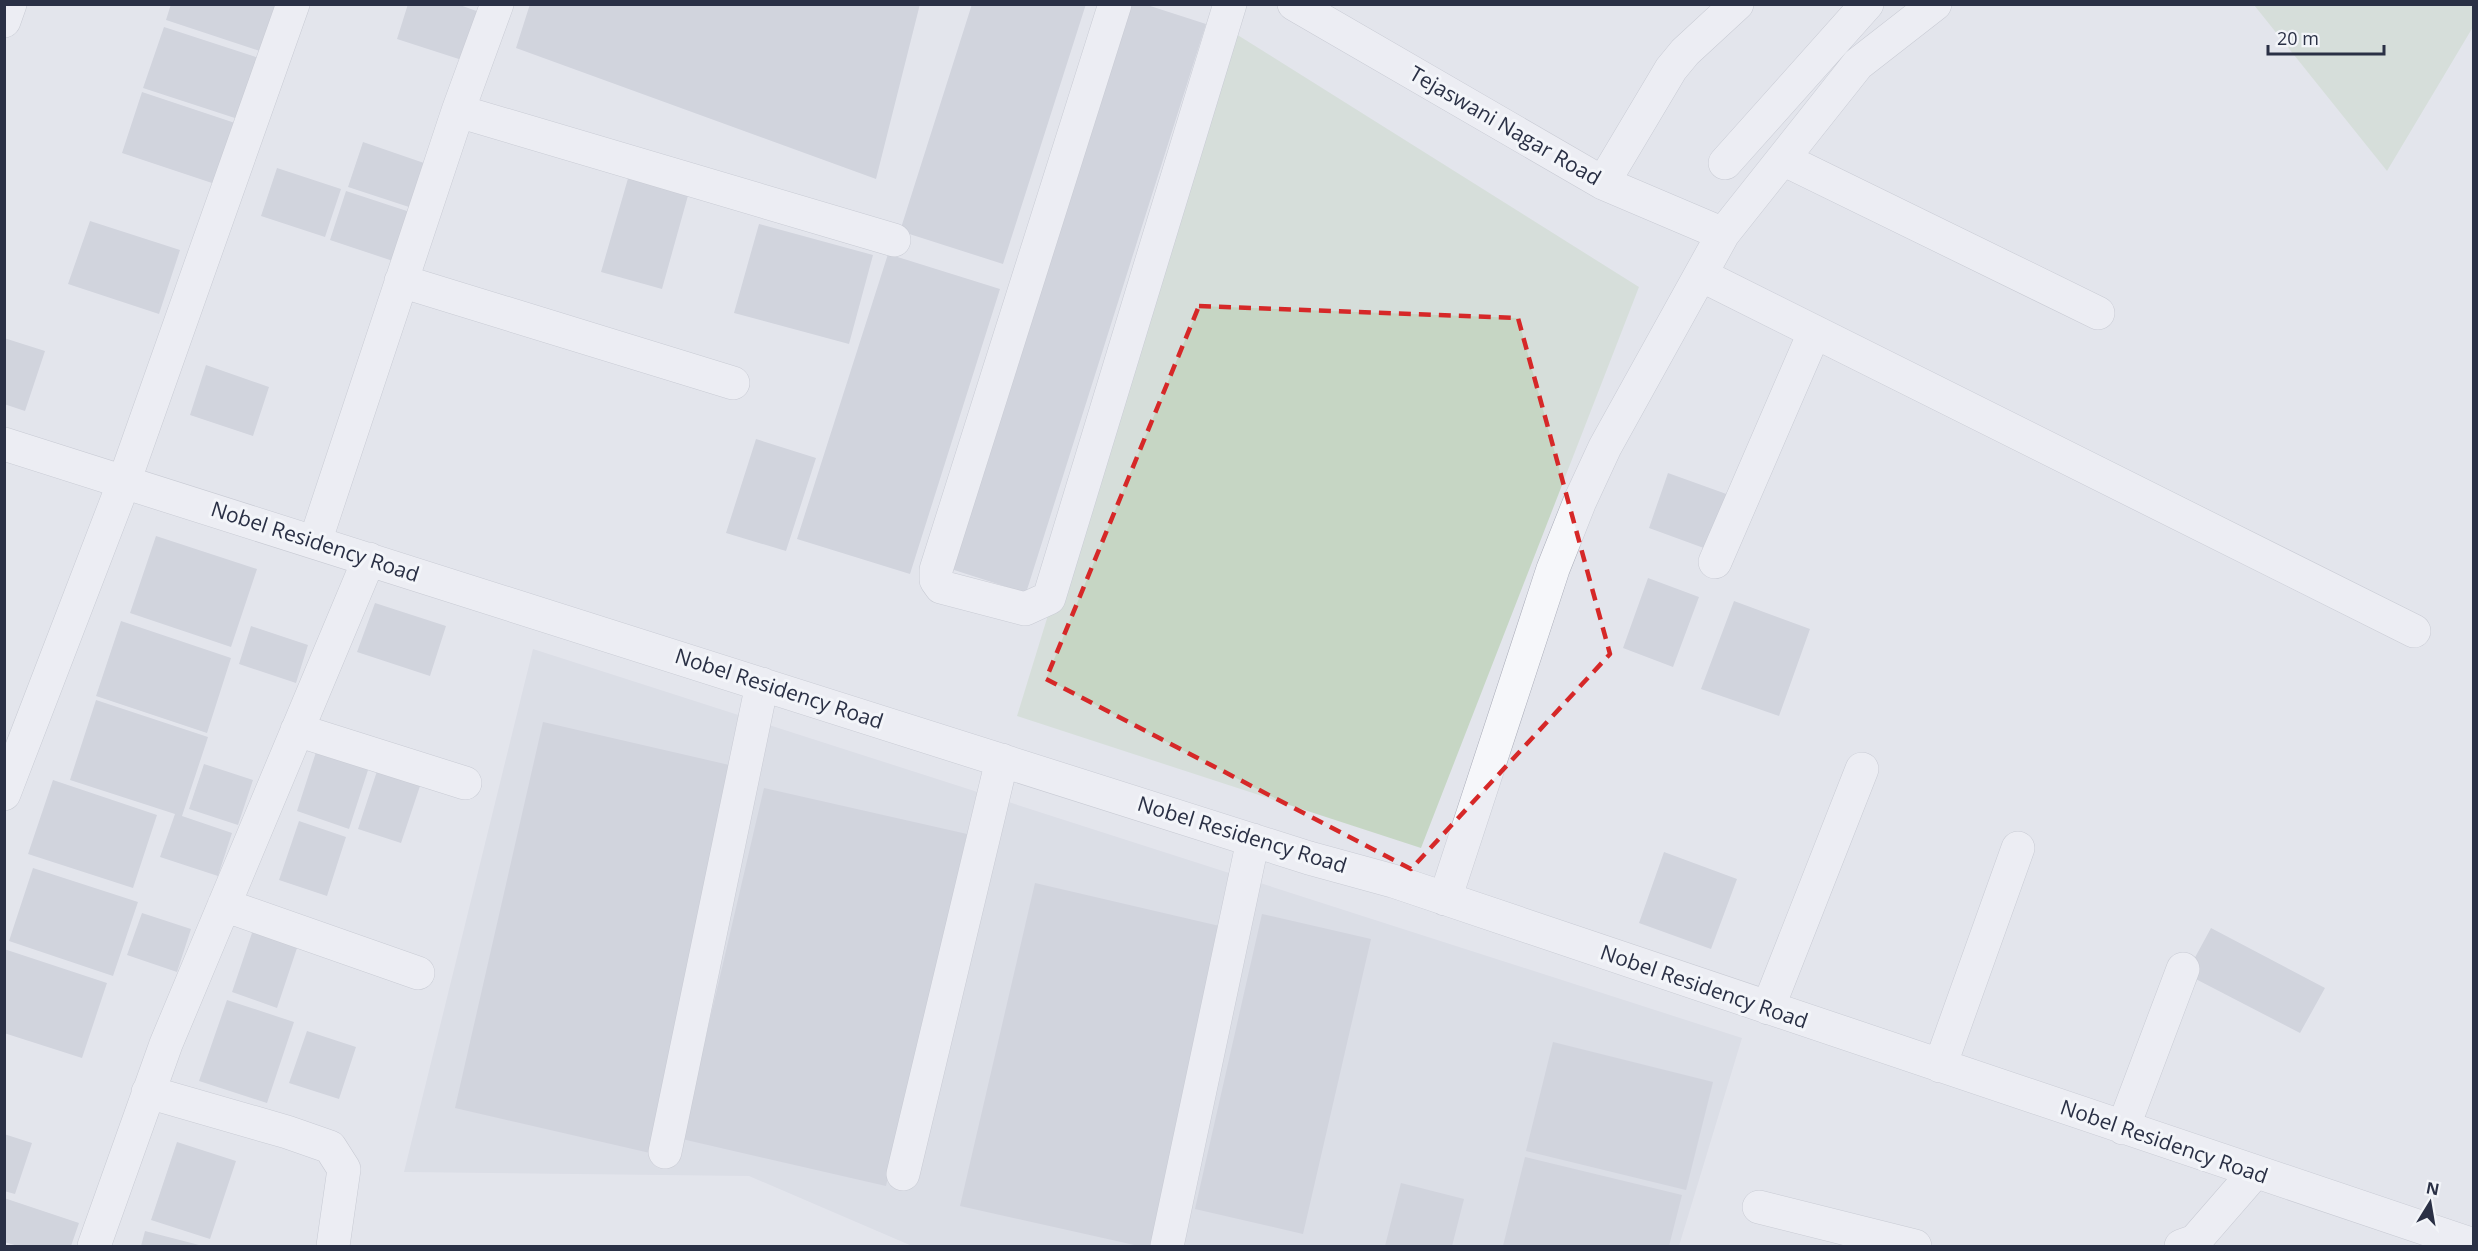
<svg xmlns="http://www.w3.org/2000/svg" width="2478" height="1251" font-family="'Open Sans',sans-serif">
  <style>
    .built { fill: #d1d4de }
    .green { fill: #c6d6c4 }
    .building { fill: #babeca }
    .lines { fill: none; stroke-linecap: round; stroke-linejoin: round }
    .minor-casing { stroke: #a8abb7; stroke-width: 34 }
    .minor { stroke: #f6f7fa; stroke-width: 33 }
    .marked { fill: none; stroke: #d62828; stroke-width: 4.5; stroke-dasharray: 12 8; stroke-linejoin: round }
    .labels { text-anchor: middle; stroke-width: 6; stroke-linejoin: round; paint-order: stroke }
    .street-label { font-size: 21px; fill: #2a3045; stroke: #f3f5f9 }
  </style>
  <rect width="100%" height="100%" fill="#e3e5ec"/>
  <path class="built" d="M 533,649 L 1742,1038 L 1679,1246 L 1220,1246 L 1213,1245 L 1212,1246 L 912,1246 L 749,1176 L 404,1172 Z"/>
  <path class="green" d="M 2254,5 L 2473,5 L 2473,27 L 2387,171 Z
    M 1228,29 L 1639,287 L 1421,848 L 1017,716 Z"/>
  <path class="building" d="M 171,4 L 279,4 L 263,52 L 166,20 Z
    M 408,4 L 457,4 L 482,13 L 465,61 L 397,39 Z
    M 530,4 L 920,4 L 876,179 L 516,48 Z
    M 972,4 L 1086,4 L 1003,264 L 900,231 Z
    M 1131,4 L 1144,4 L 1206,24 L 1026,593 L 951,569 Z
    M 164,27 L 262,59 L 241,120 L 143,88 Z
    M 142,92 L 238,124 L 218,185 L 122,153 Z
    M 363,142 L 424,163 L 409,207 L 348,187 Z
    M 277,168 L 341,189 L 325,237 L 261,216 Z
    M 629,175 L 689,192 L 662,289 L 601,272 Z
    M 346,191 L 410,212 L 393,261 L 330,240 Z
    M 90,221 L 180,250 L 159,314 L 68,284 Z
    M 759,224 L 873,255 L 849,344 L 734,313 Z
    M 888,254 L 1000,289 L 910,574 L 797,539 Z
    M 4,338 L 45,351 L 25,411 L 4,404 Z
    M 206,365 L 269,387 L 253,436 L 190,415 Z
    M 756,439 L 816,458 L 786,551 L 726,533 Z
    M 1668,473 L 1732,496 L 1712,551 L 1649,528 Z
    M 156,536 L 257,569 L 231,647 L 130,613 Z
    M 1648,578 L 1699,597 L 1673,667 L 1623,648 Z
    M 1734,601 L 1810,629 L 1779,716 L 1701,689 Z
    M 375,603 L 446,626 L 430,676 L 357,652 Z
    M 121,621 L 231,658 L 207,733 L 96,696 Z
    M 251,626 L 308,645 L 296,683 L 239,664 Z
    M 96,700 L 208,737 L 182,816 L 232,833 L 218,876 L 160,857 L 175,814 L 70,780 Z
    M 543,722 L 738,767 L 650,1153 L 455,1108 Z
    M 317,749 L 369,767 L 349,829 L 297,811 Z
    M 204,764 L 253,780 L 238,825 L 189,809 Z
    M 378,768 L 421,783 L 401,843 L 358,829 Z
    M 53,780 L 157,815 L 133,888 L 28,854 Z
    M 764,788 L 967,834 L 886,1186 L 682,1139 Z
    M 299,821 L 346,837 L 327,896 L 279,880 Z
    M 1664,852 L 1737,879 L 1711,949 L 1639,923 Z
    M 33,868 L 138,902 L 113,976 L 9,941 Z
    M 1035,883 L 1228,928 L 1154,1246 L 1139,1246 L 960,1206 Z
    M 142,913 L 191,929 L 177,972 L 127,955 Z
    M 1262,914 L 1371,939 L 1303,1234 L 1195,1209 Z
    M 2211,928 L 2325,988 L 2300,1033 L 2186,974 Z
    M 253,930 L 298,945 L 277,1008 L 232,992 Z
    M 4,949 L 107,983 L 82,1058 L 4,1033 Z
    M 227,1000 L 294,1022 L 267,1103 L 199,1081 Z
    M 307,1031 L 356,1047 L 339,1099 L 289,1083 Z
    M 1553,1042 L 1713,1082 L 1686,1190 L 1526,1151 Z
    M 4,1134 L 32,1143 L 15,1194 L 4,1191 Z
    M 177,1142 L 236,1161 L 210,1239 L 151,1220 Z
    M 1525,1157 L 1682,1195 L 1669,1246 L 1503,1246 Z
    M 1401,1183 L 1464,1199 L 1452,1246 L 1385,1246 Z
    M 4,1198 L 79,1223 L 71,1246 L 18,1246 L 4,1242 Z
    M 145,1231 L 203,1246 L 141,1246 Z"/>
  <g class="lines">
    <defs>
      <path id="minor" d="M 1115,4 L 936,570 L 936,580 L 941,587 L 1025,609 L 1049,598 L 1230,4
        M 1294,4 L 1603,183 L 1723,234
        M 4,21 L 10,4
        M 458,111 L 497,4
        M 1783,159 L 2098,313
        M 1725,163 L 1867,4
        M 1603,183 L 1671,69 L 1685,52 L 1737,4
        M 1701,275 L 2414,631
        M 401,281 L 733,383
        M 4,444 L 1309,858 L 1393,881 L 2474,1245
        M 315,542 L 458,111 L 894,240
        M 1715,562 L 1814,333
        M 297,730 L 465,783
        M 4,794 L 124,482 L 293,4
        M 1445,899 L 1553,569 L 1580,501 L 1605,447 L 1723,234 L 1858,64 L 1935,4
        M 224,905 L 418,973
        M 1768,1008 L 1862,769
        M 1940,1066 L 2018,848
        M 148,1092 L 287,1132 L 330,1147 L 344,1169 L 333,1246
        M 2123,1128 L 2183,969
        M 665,1152 L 762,684
        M 903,1174 L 1002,760
        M 1759,1207 L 1915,1246
        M 94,1246 L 166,1044 L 369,559
        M 1167,1246 L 1253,840
        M 2181,1246 L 2195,1241 L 2255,1172"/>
    </defs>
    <use href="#minor" class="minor-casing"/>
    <use href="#minor" class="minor"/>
  </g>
  <path d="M0 0H2478V1251H0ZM 1199,306 L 1518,318 L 1610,654 L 1411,869 L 1046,679 Z" fill="#e3e5ec" fill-opacity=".55" fill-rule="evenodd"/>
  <path class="marked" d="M 1199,306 L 1518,318 L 1610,654 L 1411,869 L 1046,679 Z"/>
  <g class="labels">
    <g class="street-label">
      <text transform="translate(1505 126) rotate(30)" y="7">Tejaswani Nagar Road</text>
      <text transform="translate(315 542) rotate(18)" y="7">Nobel Residency Road</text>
      <text transform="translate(779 689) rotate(18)" y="7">Nobel Residency Road</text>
      <text transform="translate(1242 835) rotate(17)" y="7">Nobel Residency Road</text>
      <text transform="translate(1704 987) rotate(19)" y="7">Nobel Residency Road</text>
      <text transform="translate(2164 1142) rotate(19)" y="7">Nobel Residency Road</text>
    </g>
  </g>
  <rect width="2478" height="1251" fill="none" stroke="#2a3045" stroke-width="12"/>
  <g transform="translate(2430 1203) rotate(11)" stroke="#f3f5f9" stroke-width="4.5" paint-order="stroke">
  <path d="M0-4.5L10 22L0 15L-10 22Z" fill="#2a3045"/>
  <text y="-9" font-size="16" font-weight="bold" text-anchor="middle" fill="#2a3045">N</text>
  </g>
  <path d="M2268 45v9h116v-9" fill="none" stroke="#2a3045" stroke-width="3"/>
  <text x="2277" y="45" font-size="18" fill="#2a3045" stroke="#f3f5f9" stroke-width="4.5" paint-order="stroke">20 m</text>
</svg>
